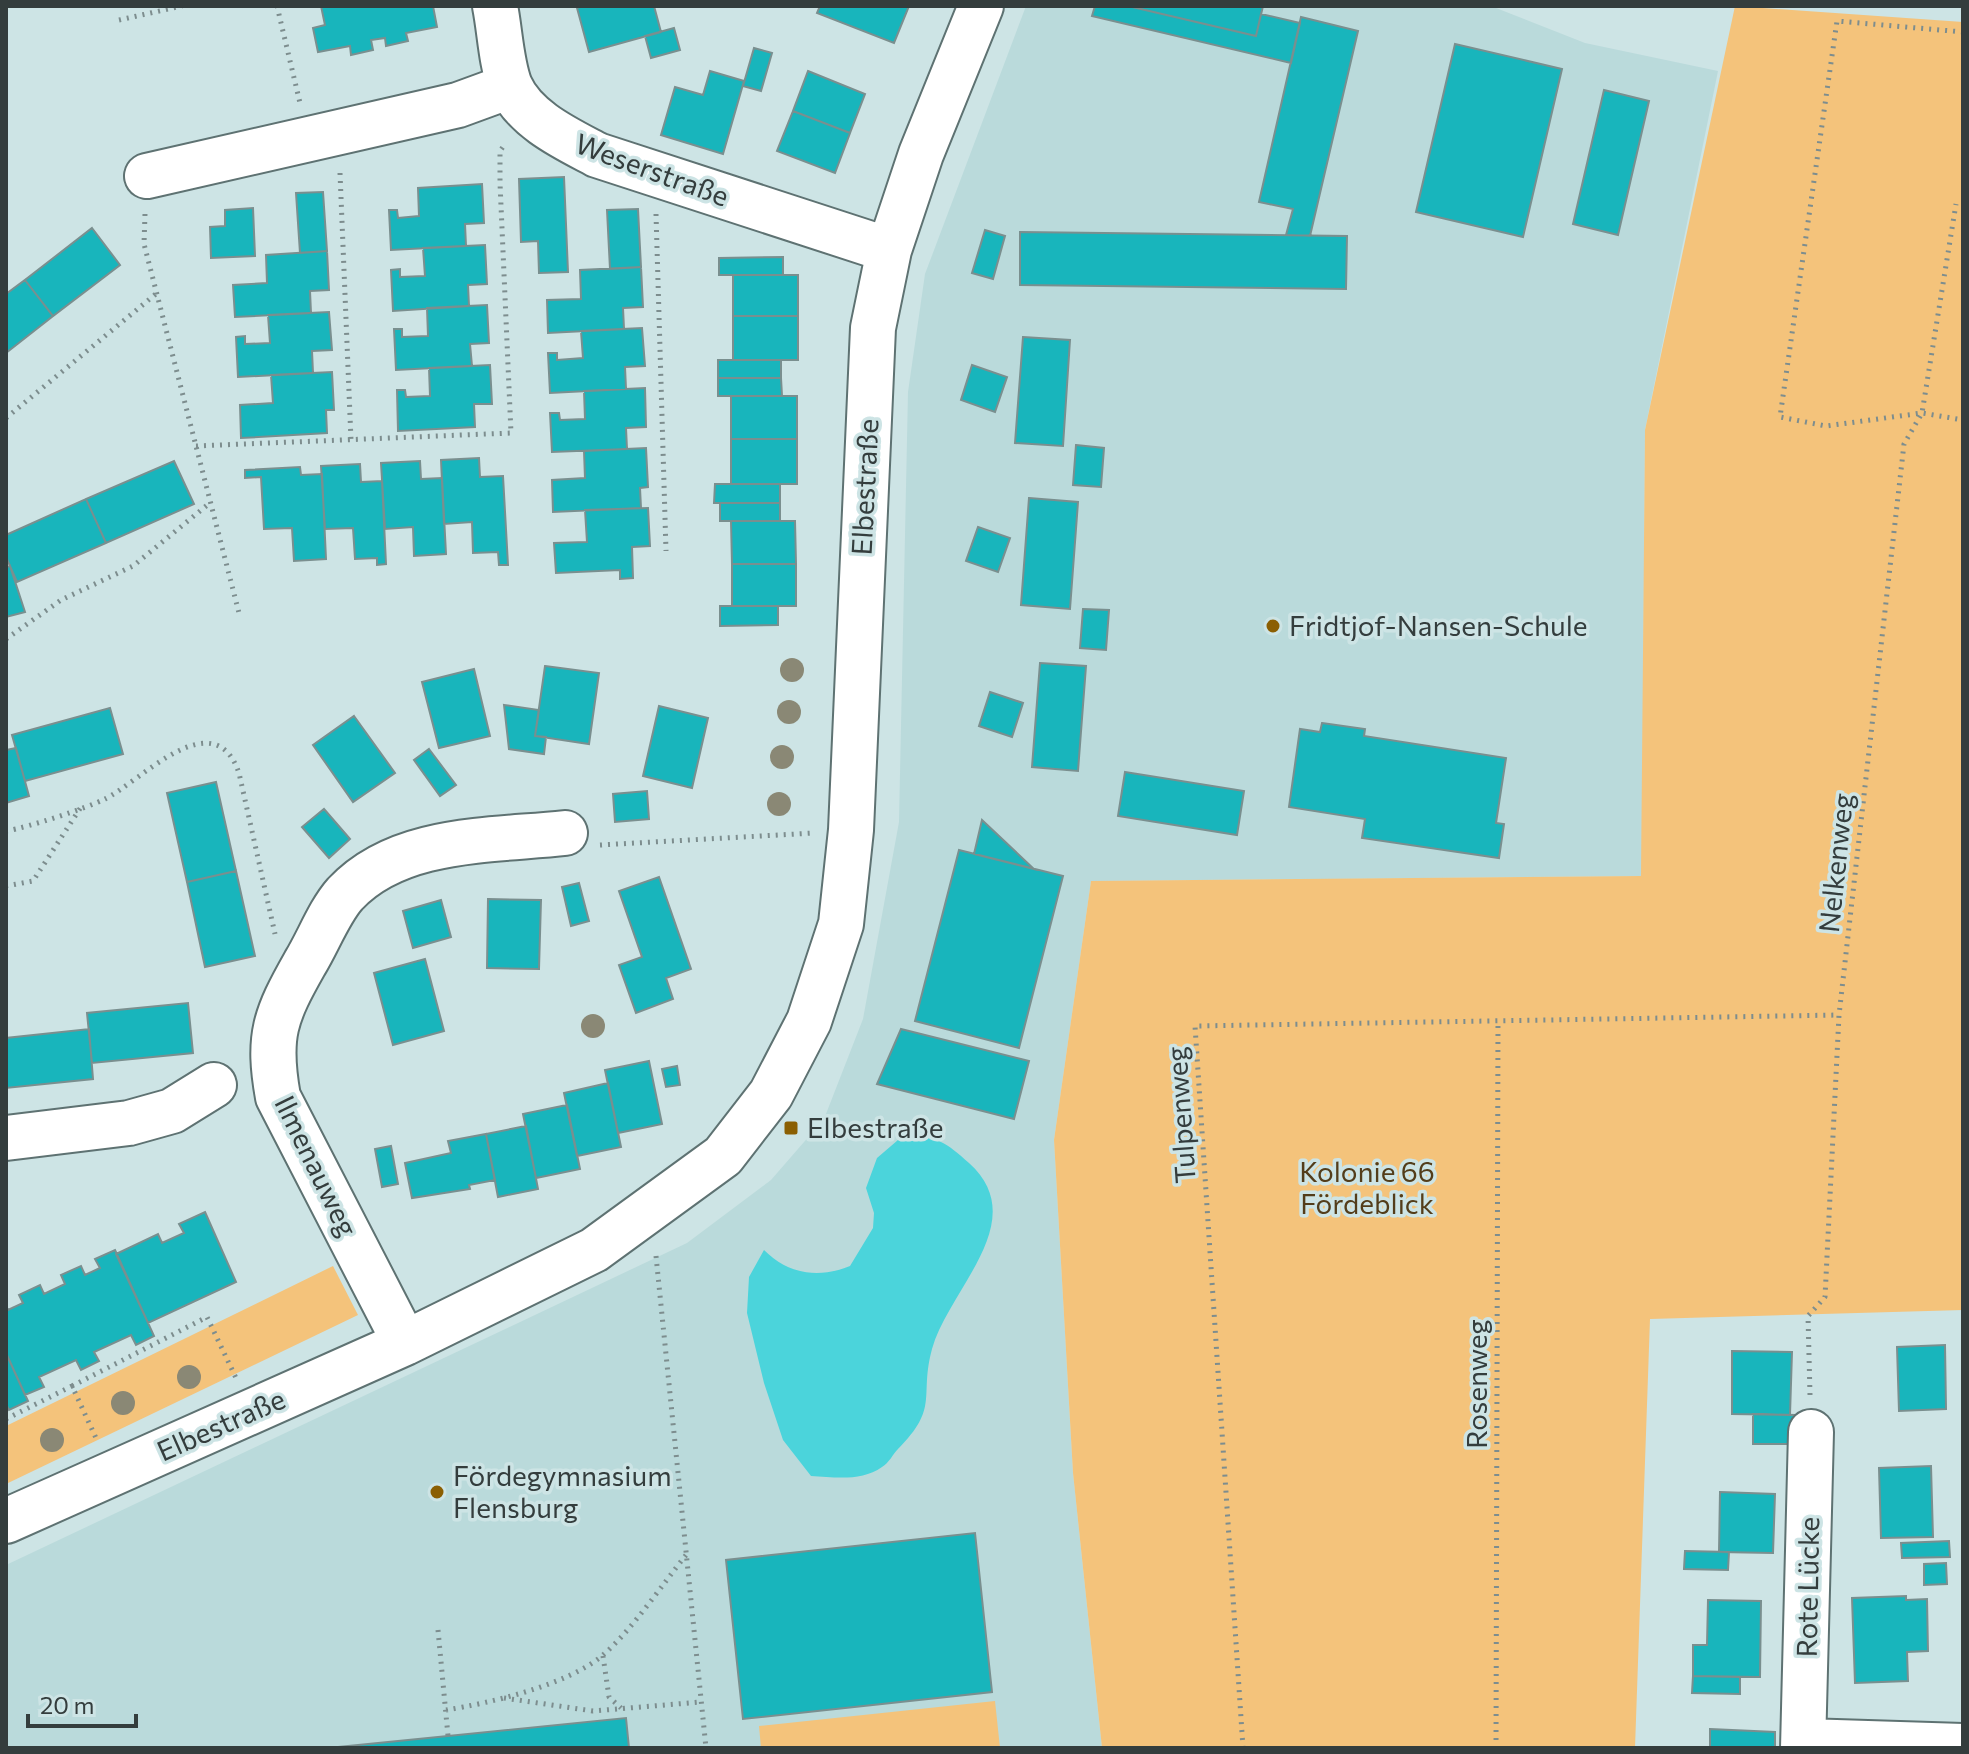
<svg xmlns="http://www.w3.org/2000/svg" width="1969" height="1754" font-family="Commissioner,sans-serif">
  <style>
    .built { fill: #badadb }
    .green { fill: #f4c37b }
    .water { fill: #4bd4db }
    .building { fill: #18b5bc; stroke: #7a8f8f; stroke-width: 2 }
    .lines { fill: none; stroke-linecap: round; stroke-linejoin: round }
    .minor-casing { stroke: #5e7272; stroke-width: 48 }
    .path { stroke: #7d8d8e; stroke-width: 5; stroke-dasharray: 2 6; stroke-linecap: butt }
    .minor { stroke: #fff; stroke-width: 44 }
    .tree { fill: #8a8875 }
    .poi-dot { fill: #8b5f02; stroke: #cde4e5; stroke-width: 3 }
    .labels { text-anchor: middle; stroke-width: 7; stroke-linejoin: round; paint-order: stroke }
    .street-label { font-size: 28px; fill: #343d3d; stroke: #cde4e5 }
    .poi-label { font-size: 28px; fill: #343d3d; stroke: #cde4e5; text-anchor: start }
    .park-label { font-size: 28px; fill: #533d1a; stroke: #cde4e5 }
  </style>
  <rect width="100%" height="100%" fill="#cde4e5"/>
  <path class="built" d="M 1026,6 L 1491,6 L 1585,43 L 1718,71 L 1645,430 L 1642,876 L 1091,881 L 1054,1140 L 1073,1473 L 1102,1748 L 6,1748 L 6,1565 L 687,1243 L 771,1180 L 824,1119 L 863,1019 L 899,822 L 908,392 L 925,274 Z"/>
  <path class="green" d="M 1735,6 L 1963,22 L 1963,1310 L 1650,1319 L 1635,1748 L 1102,1748 L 1073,1473 L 1054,1140 L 1091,881 L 1641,876 L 1645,430 Z
    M 333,1266 L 358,1315 L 6,1484 L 6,1426 Z
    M 995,1701 L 1000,1748 L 761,1748 L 759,1726 Z"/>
  <path class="water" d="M 905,1134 C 935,1135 947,1143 969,1163 C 1033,1221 949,1288 932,1349 C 919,1397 940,1407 898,1449 C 893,1454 889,1463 882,1467 C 861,1482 834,1477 811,1476 L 783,1440 L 764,1383 L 747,1313 L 749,1277 L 764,1250 C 788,1274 818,1279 850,1266 L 873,1228 L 874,1213 L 866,1188 L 877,1158 Z"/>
  <path class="building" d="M 321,6 L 433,6 L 437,27 L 406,33 L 408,41 L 386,46 L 385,38 L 371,40 L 373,50 L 351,55 L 350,46 L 318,52 L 313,28 L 325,25 Z
    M 583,6 L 654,6 L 661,32 L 589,52 L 577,8 Z
    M 820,6 L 909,6 L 894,43 L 817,13 Z
    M 1095,6 L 1128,6 L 1256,36 L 1261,14 L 1300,23 L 1291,63 L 1092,16 Z
    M 1128,6 L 1263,6 L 1256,36 Z
    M 1301,17 L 1358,31 L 1310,236 L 1286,235 L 1293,209 L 1259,202 Z
    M 674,28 L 680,50 L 651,58 L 645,36 Z
    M 1455,44 L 1562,69 L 1523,237 L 1416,212 Z
    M 754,48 L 772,53 L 761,91 L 743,86 Z
    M 710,71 L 744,81 L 723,154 L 661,135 L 675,87 L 703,95 Z
    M 808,71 L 865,94 L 850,133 L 793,111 Z
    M 1604,90 L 1649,101 L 1618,235 L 1573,224 Z
    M 793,111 L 850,133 L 835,173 L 777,151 Z
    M 564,177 L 568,272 L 539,273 L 538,241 L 521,242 L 519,179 Z
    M 482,184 L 484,223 L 465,224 L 466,246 L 391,250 L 389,210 L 397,210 L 398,218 L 419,216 L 418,188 Z
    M 323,192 L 327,251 L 300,253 L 296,193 Z
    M 253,208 L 255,256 L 211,258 L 210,227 L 225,226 L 225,210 Z
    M 638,209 L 641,267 L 610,269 L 607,210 Z
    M 92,228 L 120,265 L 53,316 L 25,280 Z
    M 985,230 L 1005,236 L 993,279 L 972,273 Z
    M 1020,232 L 1347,236 L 1346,289 L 1020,285 Z
    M 485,245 L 487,284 L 468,285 L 469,306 L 393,311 L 391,270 L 400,269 L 400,277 L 425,276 L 423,248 Z
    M 327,251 L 329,290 L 310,291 L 311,313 L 235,317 L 233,285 L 267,283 L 266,255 Z
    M 783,257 L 783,275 L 719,275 L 719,258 Z
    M 641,267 L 643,307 L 623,308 L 624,329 L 548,333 L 547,300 L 581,299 L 580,270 Z
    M 733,275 L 798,275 L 798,316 L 733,316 Z
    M 25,280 L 53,316 L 6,353 L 6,294 Z
    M 487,305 L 489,343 L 470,344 L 472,366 L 396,370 L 394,329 L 402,329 L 402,337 L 428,336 L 427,308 Z
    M 329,312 L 332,350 L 312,351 L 313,373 L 238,377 L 236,337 L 245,336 L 245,344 L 270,343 L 268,315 Z
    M 733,316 L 798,316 L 798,360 L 733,360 Z
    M 642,328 L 645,366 L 625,367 L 626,389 L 550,393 L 548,353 L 557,353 L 557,360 L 583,358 L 581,331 Z
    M 1023,337 L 1070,340 L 1063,446 L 1015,443 Z
    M 718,360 L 781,360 L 781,378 L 718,378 Z
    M 490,365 L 492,404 L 474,404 L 475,427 L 398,431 L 397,390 L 405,390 L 406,397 L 430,396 L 429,368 Z
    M 972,365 L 1007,377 L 995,412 L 961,400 Z
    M 332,372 L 334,410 L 326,410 L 327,433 L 241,438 L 240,405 L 273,403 L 271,375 Z
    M 718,378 L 781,378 L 782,396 L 718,396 Z
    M 645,388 L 646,427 L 626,428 L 627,449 L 552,452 L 550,413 L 559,413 L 560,420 L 585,419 L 584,391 Z
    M 731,396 L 797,396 L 797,439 L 731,439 Z
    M 731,439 L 797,439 L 797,484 L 731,484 Z
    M 1076,445 L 1104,448 L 1101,487 L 1073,485 Z
    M 646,448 L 648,487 L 640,488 L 641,508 L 553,512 L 552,480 L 585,478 L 584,451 Z
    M 479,458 L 480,477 L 503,476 L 508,565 L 499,565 L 498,552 L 473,553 L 472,522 L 444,524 L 441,460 Z
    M 174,461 L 194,504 L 106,543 L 86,499 Z
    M 420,461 L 421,479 L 442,478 L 446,554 L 414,556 L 413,527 L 385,529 L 381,463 Z
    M 360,464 L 361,482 L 382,481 L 386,564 L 377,565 L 377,558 L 355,559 L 353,528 L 325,529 L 321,466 Z
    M 300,467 L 301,475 L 322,474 L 326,559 L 294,561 L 292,528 L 264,529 L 261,477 L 245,478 L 245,470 Z
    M 715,484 L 780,484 L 780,503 L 714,503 Z
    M 1029,498 L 1078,502 L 1070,609 L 1021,605 Z
    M 86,499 L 106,543 L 17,582 L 6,557 L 6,535 Z
    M 720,503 L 780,503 L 780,521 L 720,521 Z
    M 648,508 L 650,546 L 632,547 L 633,578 L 620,579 L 620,570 L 556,573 L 554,543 L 587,542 L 585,510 Z
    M 731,521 L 795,521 L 796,564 L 732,564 Z
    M 978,527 L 1010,538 L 998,572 L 966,561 Z
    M 732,564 L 796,564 L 796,606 L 732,606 Z
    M 10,566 L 25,612 L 6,617 L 6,567 Z
    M 720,606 L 778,606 L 778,625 L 720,626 Z
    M 1083,609 L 1109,610 L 1106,650 L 1080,648 Z
    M 1040,663 L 1086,666 L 1078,771 L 1032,767 Z
    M 545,666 L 599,673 L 589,744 L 535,736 Z
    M 474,669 L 490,736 L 439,748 L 422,682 Z
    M 990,692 L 1023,703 L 1012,737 L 979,726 Z
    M 504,705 L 539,710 L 535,736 L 546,737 L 544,754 L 509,749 Z
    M 659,706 L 708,718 L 692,788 L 643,776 Z
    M 110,708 L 123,754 L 25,781 L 12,735 Z
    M 354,716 L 395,773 L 353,802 L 313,745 Z
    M 1322,723 L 1365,729 L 1364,736 L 1506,758 L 1496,823 L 1504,824 L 1499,858 L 1362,838 L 1365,819 L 1289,807 L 1300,729 L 1320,732 Z
    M 16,748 L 29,796 L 6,803 L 6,750 Z
    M 429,749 L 456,785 L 440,796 L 414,760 Z
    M 1125,772 L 1244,791 L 1237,835 L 1118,816 Z
    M 216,782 L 236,871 L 187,882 L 167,793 Z
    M 647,791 L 649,819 L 615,822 L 613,794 Z
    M 324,809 L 350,839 L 329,858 L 302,827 Z
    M 982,820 L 1034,869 L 974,854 Z
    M 959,850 L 1063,876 L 1019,1048 L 915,1021 Z
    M 236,871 L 255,956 L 205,967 L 187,882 Z
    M 659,877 L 691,969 L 666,978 L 673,999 L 636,1013 L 619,965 L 642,957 L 619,891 Z
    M 579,883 L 589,921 L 571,926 L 562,887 Z
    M 488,899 L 541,900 L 539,969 L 487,968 Z
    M 441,900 L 451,937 L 413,948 L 403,911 Z
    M 425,959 L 444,1031 L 393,1045 L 374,973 Z
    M 188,1003 L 193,1053 L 92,1063 L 87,1013 Z
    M 89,1029 L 93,1079 L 6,1088 L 6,1038 Z
    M 901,1029 L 1029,1061 L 1014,1119 L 877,1084 Z
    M 649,1061 L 662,1124 L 618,1133 L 605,1070 Z
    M 677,1066 L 680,1085 L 666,1087 L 662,1069 Z
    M 608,1083 L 621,1147 L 577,1156 L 564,1093 Z
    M 567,1105 L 580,1169 L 536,1178 L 523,1114 Z
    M 526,1126 L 538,1189 L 498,1197 L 486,1134 Z
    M 486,1134 L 495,1180 L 469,1185 L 470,1189 L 412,1198 L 405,1163 L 451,1153 L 448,1141 Z
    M 391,1146 L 398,1184 L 382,1187 L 375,1149 Z
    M 205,1212 L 236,1282 L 148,1323 L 116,1254 L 158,1234 L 162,1243 L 184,1233 L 179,1224 Z
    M 115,1250 L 154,1336 L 136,1345 L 131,1335 L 94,1352 L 99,1361 L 81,1370 L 76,1360 L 39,1377 L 44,1387 L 25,1395 L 6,1353 L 6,1306 L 8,1310 L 23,1303 L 19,1295 L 40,1285 L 44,1294 L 65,1284 L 61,1275 L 81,1266 L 85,1275 L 100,1268 L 95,1259 Z
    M 1945,1345 L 1946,1409 L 1899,1411 L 1897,1347 Z
    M 1732,1351 L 1792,1352 L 1790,1415 L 1732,1414 Z
    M 6,1353 L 28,1401 L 9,1410 L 6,1404 Z
    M 1753,1414 L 1795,1415 L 1795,1444 L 1753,1444 Z
    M 1931,1466 L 1933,1537 L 1881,1538 L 1879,1468 Z
    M 1720,1492 L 1775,1494 L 1773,1553 L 1719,1552 Z
    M 975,1533 L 992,1692 L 743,1719 L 726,1560 Z
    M 1949,1541 L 1950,1557 L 1902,1558 L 1901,1543 Z
    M 1685,1551 L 1729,1552 L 1728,1570 L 1684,1569 Z
    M 1946,1563 L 1947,1584 L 1924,1585 L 1924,1564 Z
    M 1906,1596 L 1906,1600 L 1927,1599 L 1928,1651 L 1907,1652 L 1908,1681 L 1855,1683 L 1852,1598 Z
    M 1708,1600 L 1761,1601 L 1760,1677 L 1693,1676 L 1693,1645 L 1707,1645 Z
    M 1693,1676 L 1740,1677 L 1740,1694 L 1692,1693 Z
    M 626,1718 L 629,1748 L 328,1748 L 448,1736 Z
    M 1710,1729 L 1775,1732 L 1775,1748 L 1710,1748 Z"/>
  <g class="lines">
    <defs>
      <path id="minor" d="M 495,6 C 500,31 501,63 510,86 C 525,120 567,139 597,155 L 889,250
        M 147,176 L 458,105 L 510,86
        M 6,1138 L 129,1123 L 172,1111 L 214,1085
        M 405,1343 L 278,1097 C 267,1036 275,1016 305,963 C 318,942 329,912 345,894 C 399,836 493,841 565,833
        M 6,1521 L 405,1343 L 594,1250 L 723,1156 L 771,1094 L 809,1021 L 841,924 L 851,830 L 873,328 L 889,250 L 921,154 L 981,6
        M 1804,1741 L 1963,1746
        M 1803,1748 L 1811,1432"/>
    </defs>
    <use href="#minor" class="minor-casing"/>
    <path class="path" d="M 277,6 L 300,103
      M 119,20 L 182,6
      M 1963,32 L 1837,21 L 1780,417 L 1826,426 L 1922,413 L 1963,420
      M 340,173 L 351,440
      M 145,214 L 144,244 L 239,613
      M 656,214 L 666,551
      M 6,418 L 157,293
      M 196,446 L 511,433 L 500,183 L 500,151 L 505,144
      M 6,639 L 61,600 L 133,566 L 211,502
      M 6,831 C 29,827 84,809 105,799 C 140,782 214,700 239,773 L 275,934
      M 600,845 L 814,833
      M 6,886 L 33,881 L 81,807
      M 656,1256 L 706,1748
      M 72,1386 L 207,1317 L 236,1378
      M 1810,1395 L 1808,1316 L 1825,1297 L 1839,1015 L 1904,444 L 1922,413 L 1956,204
      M 6,1419 L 72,1386 L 96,1438
      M 438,1630 L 448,1736
      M 603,1656 L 609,1697 L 621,1708
      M 504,1698 L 593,1711 L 701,1702
      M 446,1710 C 490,1703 568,1685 603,1655 C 631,1631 662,1585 686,1555
      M 1243,1748 L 1195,1026 L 1839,1015
      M 1496,1748 L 1498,1020"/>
    <use href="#minor" class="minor"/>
  </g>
  <g class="tree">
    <circle cx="792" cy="670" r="12"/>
    <circle cx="789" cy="712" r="12"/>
    <circle cx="782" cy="757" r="12"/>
    <circle cx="779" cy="804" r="12"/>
    <circle cx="593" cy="1026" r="12"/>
    <circle cx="189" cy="1377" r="12"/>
    <circle cx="123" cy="1403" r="12"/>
    <circle cx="52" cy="1440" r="12"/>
  </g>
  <g class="poi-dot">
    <circle cx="1273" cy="626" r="8"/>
    <rect x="783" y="1120" width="16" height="16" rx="4"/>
    <circle cx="437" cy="1492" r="8"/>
  </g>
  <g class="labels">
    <g class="street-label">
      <text transform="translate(652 170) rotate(20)" y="10">Weserstraße</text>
      <text transform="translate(865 487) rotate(-87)" y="10">Elbestraße</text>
      <text transform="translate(1836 863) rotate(-84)" y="10">Nelkenweg</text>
      <text transform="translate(1181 1115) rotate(-94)" y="10">Tulpenweg</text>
      <text transform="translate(316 1166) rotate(64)" y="10">Ilmenauweg</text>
      <text transform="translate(1477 1384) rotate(-90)" y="10">Rosenweg</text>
      <text transform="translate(221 1425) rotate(-24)" y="10">Elbestraße</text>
      <text transform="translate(1808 1587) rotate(-89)" y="10">Rote Lücke</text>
    </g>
    <g class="poi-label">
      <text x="1289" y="636">Fridtjof-Nansen-Schule</text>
      <text x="807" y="1138">Elbestraße</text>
      <text x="453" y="1486">Fördegymnasium<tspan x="453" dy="32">Flensburg</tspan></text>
    </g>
    <g class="park-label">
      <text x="1367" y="1182">Kolonie 66<tspan x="1367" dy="32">Fördeblick</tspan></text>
    </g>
  </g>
  <rect width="1969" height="1754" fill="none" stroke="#343d3d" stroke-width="16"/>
  <path d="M28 1714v12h108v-12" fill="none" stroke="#343d3d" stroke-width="4"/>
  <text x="40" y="1714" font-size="24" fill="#343d3d" stroke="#cde4e5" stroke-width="6" paint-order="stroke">20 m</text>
</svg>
